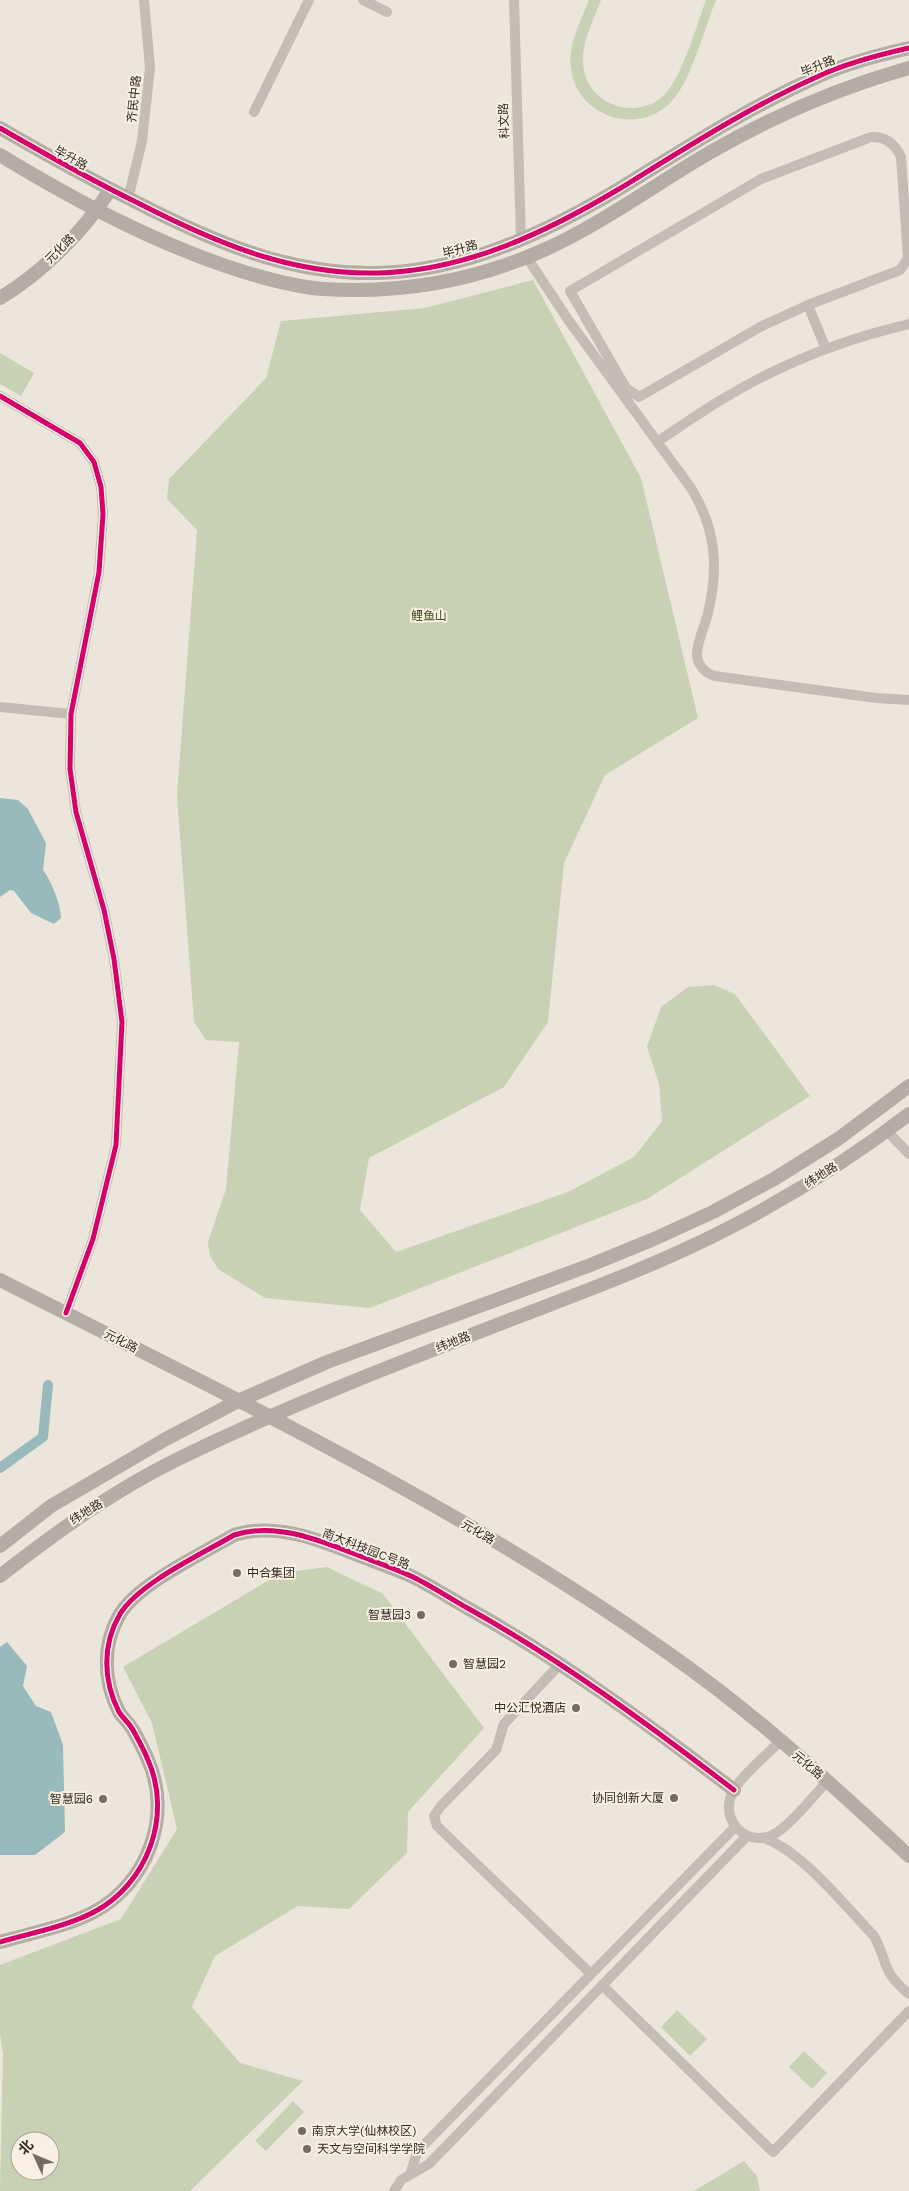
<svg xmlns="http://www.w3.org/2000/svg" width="909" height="2191" font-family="'Work Sans','Noto Sans SC',sans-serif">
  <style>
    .green { fill: #c9d1b4; fill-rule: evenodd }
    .water { fill: #98babc }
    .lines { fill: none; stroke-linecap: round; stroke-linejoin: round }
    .canal { stroke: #98babc; stroke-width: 10 }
    .street { stroke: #c3bdb5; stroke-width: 10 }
    .secondary { stroke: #b4ada5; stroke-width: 14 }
    .cycleway-casing { stroke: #f9f0e1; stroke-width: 8 }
    .cycleway { stroke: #d6006c; stroke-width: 5 }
    .poi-dot { fill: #736b64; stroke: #f9f0e1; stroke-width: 2 }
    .labels { text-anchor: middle; stroke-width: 4; stroke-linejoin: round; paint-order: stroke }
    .street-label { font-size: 12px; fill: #332a24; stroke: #f9f0e1 }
    .park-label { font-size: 12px; fill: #3e5127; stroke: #f9f0e1 }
    .poi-label { font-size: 12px; fill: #332a24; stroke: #f9f0e1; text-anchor: start }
  </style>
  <rect width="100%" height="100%" fill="#ebe5db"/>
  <path class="green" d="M 589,0 L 601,0 C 594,19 582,41 583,62 C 584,105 639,124 667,92 C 683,73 697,24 706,0 L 716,0 C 705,27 691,81 672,101 C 639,137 577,117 571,69 C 567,45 581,21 589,0 Z
    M 533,280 L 641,478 L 698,718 L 605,775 L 564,863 L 548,1022 L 504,1087 L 369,1158 L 360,1210 L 396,1252 L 568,1192 L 634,1157 L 662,1121 L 659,1084 L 647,1047 L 661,1007 L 688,987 L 714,985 L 735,994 L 810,1096 L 647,1199 L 370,1308 L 265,1298 L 218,1269 L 210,1256 L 208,1242 L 226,1189 L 239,1042 L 206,1040 L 194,1022 L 177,795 L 197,530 L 167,499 L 169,479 L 266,378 L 281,321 L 425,308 Z
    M 0,353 L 34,373 L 21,396 L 0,384 Z
    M 327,1567 L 383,1594 L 484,1728 L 408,1812 L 407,1853 L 349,1909 L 298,1906 L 215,1956 L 192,2007 L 240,2063 L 303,2081 L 190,2191 L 0,2191 L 3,2054 L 0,2034 L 0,1965 L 121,1919 L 177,1829 L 152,1723 L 123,1667 L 281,1573 ZM 20,2141 L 50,2141 L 50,2171 L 20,2171 Z
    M 677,2010 L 707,2039 L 690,2056 L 661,2027 Z
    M 804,2051 L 827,2073 L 812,2089 L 789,2067 Z
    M 293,2101 L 304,2112 L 266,2151 L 255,2141 Z
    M 744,2161 L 757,2176 L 760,2191 L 694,2191 Z"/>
  <path class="water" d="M 0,798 L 18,800 L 28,809 L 46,843 L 43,870 C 51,880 61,905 61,918 L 54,924 L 31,913 L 14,891 L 10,890 L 0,897 Z
    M 7,1642 L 27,1666 L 23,1686 L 36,1706 L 51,1712 L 63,1745 L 65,1832 L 35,1855 L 0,1855 L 0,1647 Z"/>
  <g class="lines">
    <path class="canal" d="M 0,1468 L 43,1437 L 48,1385"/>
    <path class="street" d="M 363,0 L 387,12
      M 514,0 L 521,240
      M 254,112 L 309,0
      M 128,199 L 142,141 L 150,68 L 144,0
      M 526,256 L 569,321 L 691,488 C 716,529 719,567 708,613 C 705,626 697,641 697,654 C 697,665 705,673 715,676 L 876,698 L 909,700
      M 808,305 L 762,326 L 639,397 L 626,388 L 570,291 L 761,179 L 871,137 C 886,136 895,144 901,157 L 908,258 L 900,270 L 808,305 L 826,349
      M 0,396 L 80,443 L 94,462 L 101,487 L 103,514 L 99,572 L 71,714 L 70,769 L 76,812 L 104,910 L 114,959 L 122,1022 L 116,1145 L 93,1239 L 66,1313
      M 657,442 C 678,428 699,413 721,400 C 778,365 844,339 909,324
      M 0,707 L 71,714
      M 887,1131 L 909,1154
      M 560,1664 L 504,1724 L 496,1750 L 441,1806 L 434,1816 L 437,1826 L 590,1973
      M 780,1741 C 768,1754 740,1777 733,1791 C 717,1822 751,1852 779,1831 C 797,1818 812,1797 827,1782
      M 764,1838 C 803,1852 845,1906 874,1936 C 889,1964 881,1971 909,1994
      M 602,1985 L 773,2152 L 909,2011
      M 411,2172 L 417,2152 L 735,1827
      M 394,2191 L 401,2180 L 429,2164 L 746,1837"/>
    <path class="secondary" d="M 0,128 C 45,154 89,179 136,202 C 212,241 289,275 377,273 C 465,271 545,233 619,189 C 684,149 749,107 819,76 C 847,63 878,55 909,48
      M 0,155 C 76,201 156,244 241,271 C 267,279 296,287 323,289 C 401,294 475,281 546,249 C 601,224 656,184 709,153 C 773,116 838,88 909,68
      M 0,298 C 43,272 83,232 110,190
      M 0,1280 C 227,1395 459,1505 668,1653 C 754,1713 832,1784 909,1856
      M 0,1546 L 51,1506 L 164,1440 L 238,1401 L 327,1362 L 588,1266 L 654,1239 L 713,1212 L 774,1179 L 838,1139 L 909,1086
      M 0,1576 C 55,1533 113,1491 176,1460 C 288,1405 406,1360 523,1315 C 591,1289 661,1263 727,1229 C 791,1196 852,1158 909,1114
      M 0,1942 C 31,1933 65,1927 94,1912 C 147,1884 173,1816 148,1760 C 144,1750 138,1739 133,1730 C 129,1723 123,1718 119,1712 C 103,1680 102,1645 120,1614 C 139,1583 202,1554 234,1535 C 274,1522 317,1539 355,1554 C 373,1561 393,1568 411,1576 C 432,1586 451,1599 471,1610 C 564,1662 649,1725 734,1790"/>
    <defs>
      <path id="cycleway" d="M 0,128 C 45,154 89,179 136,202 C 212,241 289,275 377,273 C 465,271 545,233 619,189 C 684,149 749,107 819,76 C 847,63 878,55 909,48
        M 0,396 L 80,443 L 94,462 L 101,487 L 103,514 L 99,572 L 71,714 L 70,769 L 76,812 L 104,910 L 114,959 L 122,1022 L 116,1145 L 93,1239 L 66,1313
        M 0,1942 C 31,1933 65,1927 94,1912 C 147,1884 173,1816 148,1760 C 144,1750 138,1739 133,1730 C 129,1723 123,1718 119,1712 C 103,1680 102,1645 120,1614 C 139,1583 202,1554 234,1535 C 274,1522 317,1539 355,1554 C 373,1561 393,1568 411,1576 C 432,1586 451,1599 471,1610 C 564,1662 649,1725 734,1790"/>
    </defs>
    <use href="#cycleway" class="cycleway-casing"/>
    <use href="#cycleway" class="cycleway"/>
  </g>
  <g class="poi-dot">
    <circle cx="237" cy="1573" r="5"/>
    <circle cx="421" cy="1615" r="5"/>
    <circle cx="453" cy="1664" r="5"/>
    <circle cx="576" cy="1708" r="5"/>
    <circle cx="674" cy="1798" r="5"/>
    <circle cx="103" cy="1799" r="5"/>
    <circle cx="302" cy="2131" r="5"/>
    <circle cx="307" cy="2149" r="5"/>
  </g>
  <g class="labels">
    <g class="street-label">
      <text transform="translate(818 66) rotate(-22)" y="4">毕升路</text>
      <text transform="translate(134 99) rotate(-84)" y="4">齐民中路</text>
      <text transform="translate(504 121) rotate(-92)" y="4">科文路</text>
      <text transform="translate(71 158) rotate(29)" y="4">毕升路</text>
      <text transform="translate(60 249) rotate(-45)" y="4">元化路</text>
      <text transform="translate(460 249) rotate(-15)" y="4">毕升路</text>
      <text transform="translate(821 1175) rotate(-32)" y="4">纬地路</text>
      <text transform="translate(121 1341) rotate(27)" y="4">元化路</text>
      <text transform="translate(453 1342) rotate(-21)" y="4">纬地路</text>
      <text transform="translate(86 1512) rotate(-31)" y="4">纬地路</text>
      <text transform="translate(478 1532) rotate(30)" y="4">元化路</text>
      <text transform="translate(366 1549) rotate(21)" y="4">南大科技园C号路</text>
      <text transform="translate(808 1765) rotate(40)" y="4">元化路</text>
    </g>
    <g class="park-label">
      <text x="429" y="620">鲤鱼山</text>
    </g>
    <g class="poi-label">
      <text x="247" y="1577">中合集团</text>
      <text x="411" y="1619" text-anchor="end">智慧园3</text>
      <text x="463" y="1668">智慧园2</text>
      <text x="566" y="1712" text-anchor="end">中公汇悦酒店</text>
      <text x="664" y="1802" text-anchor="end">协同创新大厦</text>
      <text x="93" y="1803" text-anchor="end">智慧园6</text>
      <text x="312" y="2135">南京大学(仙林校区)</text>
      <text x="317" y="2153">天文与空间科学学院</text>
    </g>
  </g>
  <g transform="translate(35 2156) rotate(314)"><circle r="24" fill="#f9f0e1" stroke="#aaa195"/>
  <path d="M0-4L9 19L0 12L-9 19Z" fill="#736b64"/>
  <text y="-8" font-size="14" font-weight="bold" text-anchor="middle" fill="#332a24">北</text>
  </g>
</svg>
